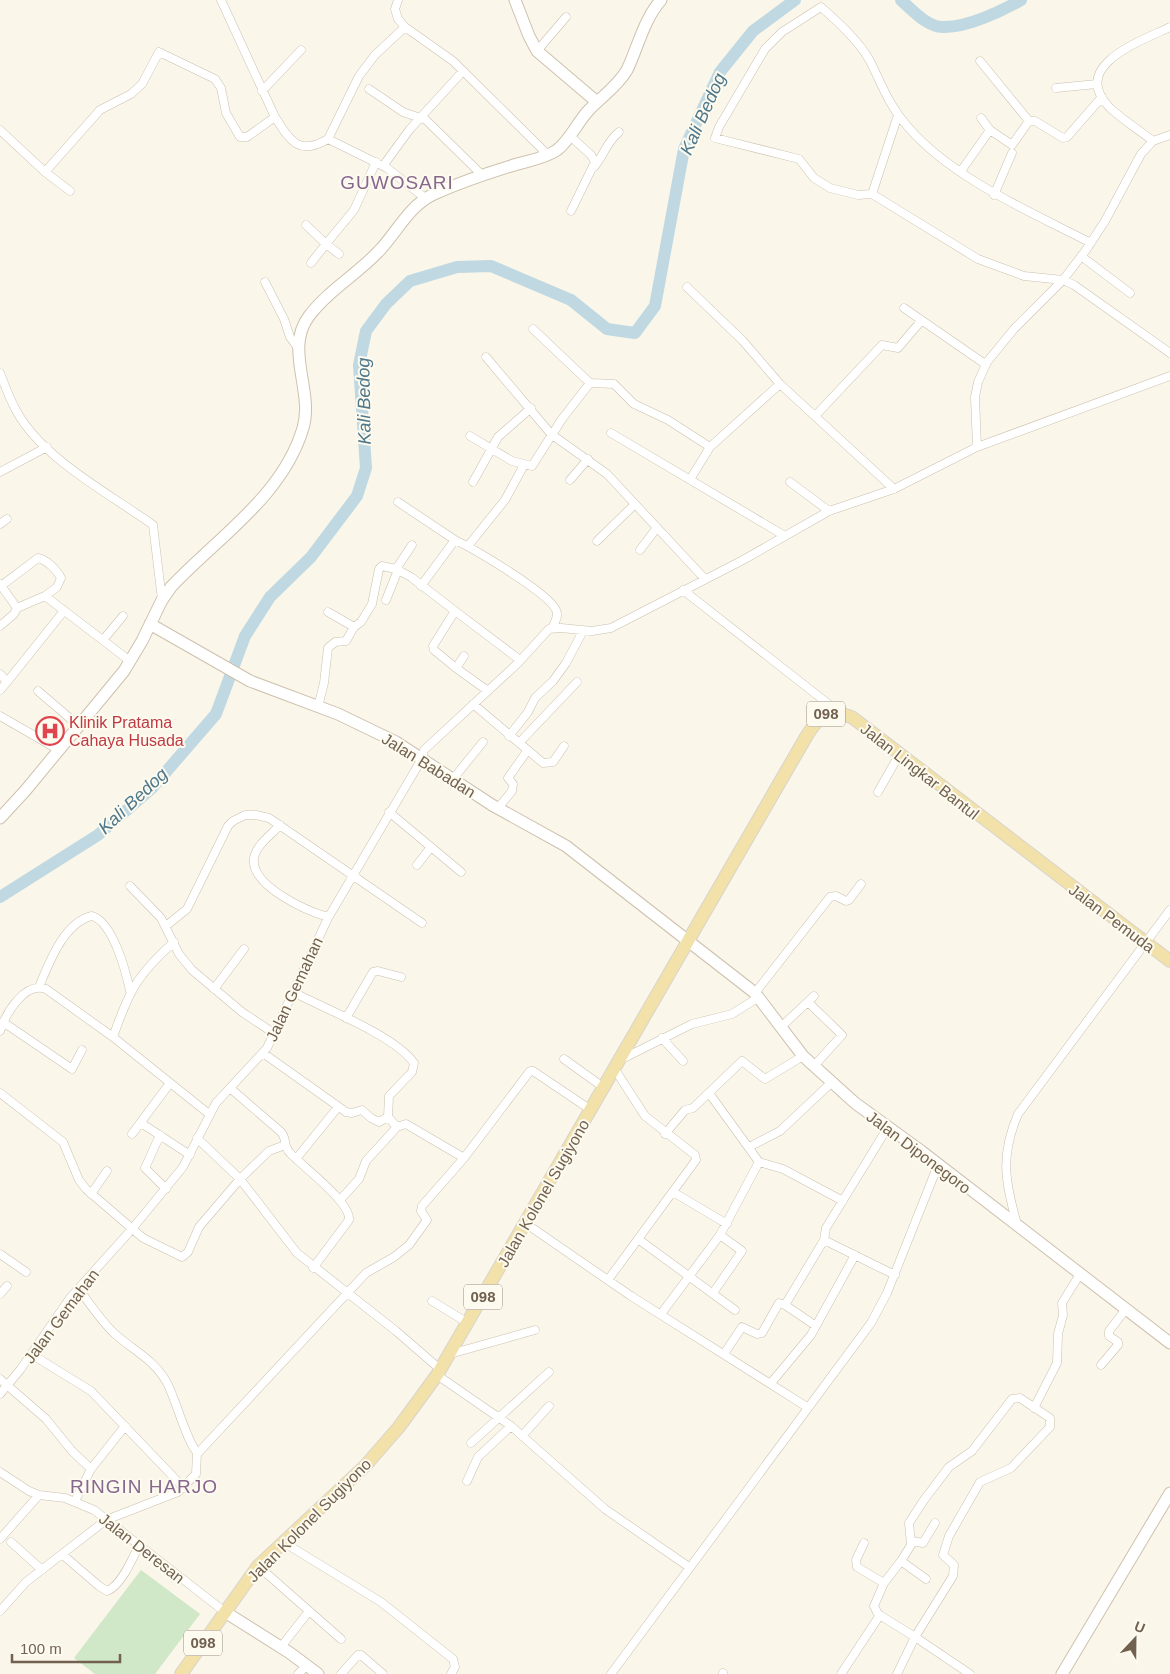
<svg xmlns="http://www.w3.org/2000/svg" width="1170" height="1674" font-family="Arial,sans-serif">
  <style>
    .grass { fill: #d0e7c8 }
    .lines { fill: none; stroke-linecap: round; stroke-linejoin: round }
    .river { stroke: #bfd8e2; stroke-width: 12 }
    .street-casing { stroke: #cbc0b0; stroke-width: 9 }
    .secondary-casing { stroke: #cec1ae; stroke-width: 13 }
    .primary-casing { stroke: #d8d3ce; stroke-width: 14 }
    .street { stroke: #fff; stroke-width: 8 }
    .secondary { stroke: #fff; stroke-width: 11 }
    .primary { stroke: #f2e2a9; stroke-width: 12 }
    .labels { text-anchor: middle; stroke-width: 4; stroke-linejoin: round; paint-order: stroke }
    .shield { fill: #fdfaef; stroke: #9c8f7f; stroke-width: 1 }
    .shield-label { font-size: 15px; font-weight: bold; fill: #72614f }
    .health-label { font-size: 16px; fill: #be3a42; stroke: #fdfaef; text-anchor: start }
    .street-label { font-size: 16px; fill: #72614f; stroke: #fdfaef }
    .water-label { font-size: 18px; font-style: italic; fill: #4e778a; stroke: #fdfaef }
    .quarter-label { font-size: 19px; letter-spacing: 1px; fill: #87678e; stroke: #fdfaef }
  </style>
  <rect width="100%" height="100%" fill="#faf6e9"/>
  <path class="grass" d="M 141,1570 L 200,1614 L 155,1674 L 95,1674 L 74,1658 Z"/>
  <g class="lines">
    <path class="river" d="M 901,0 C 912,10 927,27 943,27 C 966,28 1002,11 1021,0
      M 0,897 L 98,835 L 152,788 L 216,714 L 245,636 L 270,597 L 311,557 L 357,496 L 366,468 L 359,365 L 366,331 L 386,304 L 410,281 L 457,267 L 491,266 L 571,300 L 607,329 L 635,333 L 655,306 L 684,149 L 720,72 L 753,31 L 795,0"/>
    <defs>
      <path id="street" d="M 398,0 L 395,9 L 398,19 L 405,27 L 453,61 L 548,155
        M 537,51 L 566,17
        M 980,61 L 1029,121 L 1035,121 L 1063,138 L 1067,137 L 1102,97
        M 1056,88 L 1097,84
        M 369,89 L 403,112 L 426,120 L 482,175
        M 262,91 L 301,50
        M 898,115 L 872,194 L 978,259 L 1024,276 L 1063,280 L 1074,285 L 1170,353
        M 275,117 C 291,142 299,156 328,139 L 387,168 L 425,198
        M 981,118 L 990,130 L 1012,145 L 1029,121
        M 0,130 L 45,172 L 70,191
        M 569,135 L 591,155 L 595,162 L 571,211
        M 328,139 L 359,76 L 375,55 L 405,27
        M 1153,141 C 1139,130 1123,120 1110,108 C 1068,65 1142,41 1170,27
        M 383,166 L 410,129 L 463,71
        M 594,167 C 605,154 605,144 619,132
        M 961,171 L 990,130
        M 45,172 L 100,110 L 131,94 L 142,84 L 159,52 L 215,79 L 221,88 L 226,113 L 240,137 L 247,137 L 275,117 L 221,0
        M 872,194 L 858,195 L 830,188 L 814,178 L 799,159 L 715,138 L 719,127 L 765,49 L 782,32 L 821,7 C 838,22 859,41 870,61 C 882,85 889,106 908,127 C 953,179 1031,212 1091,243
        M 994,195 L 1012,153
        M 306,225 L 326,244 L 354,210 L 376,162
        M 1081,256 L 1130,293
        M 311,263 L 326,244 L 339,254
        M 265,282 L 284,319 L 290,337 L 298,348
        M 687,287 L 743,341 L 780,384 L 894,489
        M 904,308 L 985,364
        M 533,329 L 590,383 L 614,384 L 634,404 L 668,420 L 710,447 L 691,478
        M 486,357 L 551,434 L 607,474 L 704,578
        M 0,373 C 5,386 10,400 17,412 C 43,459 110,494 153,525 L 162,600
        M 815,416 L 882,345 L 898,348 L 921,321
        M 611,433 L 785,536
        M 470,436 L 512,461 L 532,466 L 562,419 L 590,383
        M 710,447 L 780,384
        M 977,447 L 975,397 L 978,382 L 987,362 L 1014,329 L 1063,280 L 1086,250 L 1105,221 L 1141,154 L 1153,141 L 1170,135
        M 0,472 L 47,447
        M 570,480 L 588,459
        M 473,482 L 498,437 L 531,408
        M 790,482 L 829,511
        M 398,502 L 455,540
        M 0,524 L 7,519
        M 597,541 L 634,505
        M 468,546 L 505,500 L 524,465
        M 640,550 L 656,529
        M 396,569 L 411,577 L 455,611 L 433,646 L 434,650 L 456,668
        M 0,584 L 17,608 L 14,614 L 0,626
        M 1,586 L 38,558 C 47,560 57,570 61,578 L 57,587 L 45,596 L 130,661
        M 421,586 L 455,540 C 474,549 549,593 556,610 C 559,616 555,622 552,628
        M 683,590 L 840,713
        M 386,600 L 398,570
        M 17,608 L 45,596
        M 455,611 L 520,660
        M 328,612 L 354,627
        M 103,640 L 123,616
        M 464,656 L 456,668 L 488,691
        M 0,674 L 7,682 L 0,690
        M 7,682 L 63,612
        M 38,691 L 79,726
        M 473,704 L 543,763 L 553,762 L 564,746
        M 318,707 L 324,683 L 328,648 L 335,642 L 346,641 L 354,627 L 361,622 L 372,604 L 379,569 L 382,566 L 396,569 L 412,545
        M 0,716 L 59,750
        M 509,736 L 528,712 L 535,698 L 553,681 L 566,663 L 583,631
        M 519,743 L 577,682
        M 453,779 L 483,742
        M 878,792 L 899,755
        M 498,808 L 512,791 L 513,784 L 508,778 L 527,751
        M 389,812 L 461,872
        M 280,825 C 272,834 256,845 254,858 C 250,886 307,911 328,917
        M 417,865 L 431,847
        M 130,886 L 161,918 L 179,954 L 192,970 L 242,1012 L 275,1034
        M 166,926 L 187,909 L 228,826 L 233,821 L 245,815 L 256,815 L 269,818 L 422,923
        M 39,987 C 49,963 64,922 92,916 C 113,922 126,972 130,991
        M 214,989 L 244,949
        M 293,992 C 325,1009 394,1035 414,1063 L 412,1072 L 389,1096 L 388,1117 L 397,1127 L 366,1161 L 359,1179 L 340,1200
        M 755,993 L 830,897 L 836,896 L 846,901 L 849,900 L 861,884
        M 808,1002 L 842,1035 L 814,1066
        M 346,1018 L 373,972 L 378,971 L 401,977
        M 3,1022 L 72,1069 L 82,1050
        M 782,1026 L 814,996
        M 0,1031 C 6,1013 25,981 46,989 L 113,1037 L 209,1114
        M 113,1037 C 129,991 137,975 174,942
        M 662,1038 L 683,1061
        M 263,1053 L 346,1112 L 352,1113 L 362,1110 L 371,1118 L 379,1122 L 388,1117
        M 564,1059 L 603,1087
        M 622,1059 L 692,1024 L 732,1014 L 759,997
        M 230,1088 L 281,1132 C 287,1138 283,1146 290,1153 C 303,1167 351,1202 349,1220 L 313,1268
        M 0,1093 L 63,1142 L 79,1180 L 86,1189 L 143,1238 L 182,1257 L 188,1252 L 199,1227 L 240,1179 L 269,1151 L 285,1145
        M 709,1093 L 759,1162 L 783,1169 L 843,1201
        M 141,1123 L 190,1155
        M 397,1127 L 406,1124 L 464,1158
        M 132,1134 L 170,1083
        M 665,1134 L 685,1110 L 693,1108 L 742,1061 L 765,1079 L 803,1056
        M 160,1135 L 145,1168 L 166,1189
        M 197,1138 L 240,1179 L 297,1253 L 396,1331 L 441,1370
        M 749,1147 L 780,1131 L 831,1083
        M 296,1159 L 338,1107
        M 673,1192 L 727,1224
        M 91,1194 L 107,1171
        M 525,1223 L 631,1296 L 807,1407
        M 1017,1224 C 1005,1182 1000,1156 1018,1114 L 1170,910
        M 638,1239 L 735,1310
        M 824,1240 L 895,1275
        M 0,1254 L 26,1272
        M 608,1280 L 696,1160 L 695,1155 L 645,1116 L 614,1068
        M 79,1289 C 90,1304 101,1321 115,1334 C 134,1351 155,1360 167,1383 C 175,1397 188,1446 198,1453 L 366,1273 L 394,1257 L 409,1245 L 427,1220 L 421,1211 L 422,1206 L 464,1158 L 530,1071 L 533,1071 L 591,1110
        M 713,1293 L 742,1251 L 720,1235
        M 0,1294 L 7,1286
        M 432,1301 L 468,1323
        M 785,1305 L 824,1240 L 826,1228 L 888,1127
        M 661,1314 L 720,1235 L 759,1162
        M 31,1354 L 91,1391 L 184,1488
        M 450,1354 L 535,1330
        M 724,1354 L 742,1327 L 757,1334 L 762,1333 L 779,1303 L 785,1305 L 816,1326
        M 1101,1365 L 1118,1345 L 1118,1342 L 1109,1336 L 1109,1331 L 1126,1309
        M 437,1375 L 511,1426 L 605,1509 L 689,1567
        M 0,1379 L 46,1419 L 72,1451 L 91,1469
        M 771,1383 L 811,1335 L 855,1255
        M 0,1394 L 20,1370 L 70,1298 L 132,1229 L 183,1167 L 216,1103 L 267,1048 L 328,918 L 423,757 L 424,750 L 518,663 L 549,629 L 561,628 L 592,631 L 611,628 L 743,560 L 829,511 L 894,489 L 977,447 L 1170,376
        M 1034,1408 L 1057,1363 L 1058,1334 L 1063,1315 L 1062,1303 L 1080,1274
        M 522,1436 L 549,1406
        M 471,1443 L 549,1372
        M 0,1472 L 29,1491 L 39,1495 L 65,1498 L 94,1510 L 225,1612
        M 467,1481 L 478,1457 L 511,1426
        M 75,1501 L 91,1469 L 125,1426
        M 0,1539 L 39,1495
        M 912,1541 L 923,1543 L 935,1523
        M 11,1542 L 42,1570
        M 283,1542 L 381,1602 L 453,1659 L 455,1667 L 451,1674
        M 864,1543 L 856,1560 L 857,1567 L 884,1583
        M 63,1555 L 99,1586 L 107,1591 C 121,1586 133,1558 139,1545
        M 901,1561 L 911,1545 L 909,1523 L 924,1500 L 949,1467 L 972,1451 L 1012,1399 L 1020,1398 L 1050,1418 L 1050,1427 L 1011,1468 L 980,1482 L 949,1536 L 943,1555 L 954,1565 L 953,1576 L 915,1637 L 970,1674
        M 258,1566 L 341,1639
        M 0,1611 L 26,1582 L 106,1520 L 178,1492 L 196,1474 L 197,1453
        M 281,1647 L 309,1611
        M 298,1674 L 307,1665
        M 341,1674 L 358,1655 L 361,1655 L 383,1674
        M 611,1674 L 871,1323 L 887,1293 L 938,1165
        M 723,1674 L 723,1673
        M 841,1674 L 880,1615
        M 897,1674 L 915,1637 L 878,1614 L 874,1606 L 884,1583 L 901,1561 L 926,1579"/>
      <path id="secondary" d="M 515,0 L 529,36 L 537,51 L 597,102
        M 150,624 L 250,681 L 338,714 L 396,742 L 492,805 L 566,846 L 755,993 L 803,1056 L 855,1103 L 921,1151 L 1170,1343
        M 0,818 L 25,791 L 124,671 L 142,641 L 162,600 L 171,587 C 217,538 283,496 303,428 C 314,391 284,349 309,316 C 328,291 356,275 378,252 C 397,233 408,206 434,194 C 459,183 485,174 511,166 C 526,161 544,159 557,150 C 570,140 577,123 588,111 C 601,97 617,87 627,70 C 638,47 644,19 661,0
        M 225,1612 L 290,1653 L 318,1674
        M 1062,1674 L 1170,1493"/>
      <path id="primary" d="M 181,1674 L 258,1566 L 365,1466 L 399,1427 L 437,1375 L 806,737 C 817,718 830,706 853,718 L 1170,961"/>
    </defs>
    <use href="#street" class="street-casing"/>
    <use href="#secondary" class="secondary-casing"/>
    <use href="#primary" class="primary-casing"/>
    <use href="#street" class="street"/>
    <use href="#secondary" class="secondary"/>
    <use href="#primary" class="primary"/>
  </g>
  <defs>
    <symbol id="hospital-ring" viewBox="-11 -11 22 22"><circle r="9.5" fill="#fdfaef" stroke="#e0444e" stroke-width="1.5"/><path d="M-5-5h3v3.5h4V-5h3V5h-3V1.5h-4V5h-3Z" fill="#e0444e"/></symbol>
  </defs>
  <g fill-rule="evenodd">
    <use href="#hospital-ring" x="34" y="715" width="32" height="32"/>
  </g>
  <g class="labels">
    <g class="shield">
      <rect x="807" y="701.5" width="38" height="25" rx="4"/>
      <rect x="464" y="1284.5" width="38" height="25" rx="4"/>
      <rect x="184" y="1630.5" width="38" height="25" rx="4"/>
    </g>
    <g class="shield-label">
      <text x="826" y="719">098</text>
      <text x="483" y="1302">098</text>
      <text x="203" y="1648">098</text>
    </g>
    <g class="health-label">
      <text x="69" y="728">Klinik Pratama<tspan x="69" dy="18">Cahaya Husada</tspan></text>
    </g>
    <g class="street-label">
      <text transform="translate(429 765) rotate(32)" y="6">Jalan Babadan</text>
      <text transform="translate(920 771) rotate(38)" y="6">Jalan Lingkar Bantul</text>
      <text transform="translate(1112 918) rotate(37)" y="6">Jalan Pemuda</text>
      <text transform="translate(294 989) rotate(-65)" y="6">Jalan Gemahan</text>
      <text transform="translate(919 1152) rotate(37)" y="6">Jalan Diponegoro</text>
      <text transform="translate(543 1193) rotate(-60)" y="6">Jalan Kolonel Sugiyono</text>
      <text transform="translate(61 1316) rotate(-53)" y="6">Jalan Gemahan</text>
      <text transform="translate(309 1520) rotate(-45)" y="6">Jalan Kolonel Sugiyono</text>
      <text transform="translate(142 1548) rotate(38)" y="6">Jalan Deresan</text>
    </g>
    <g class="water-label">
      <text transform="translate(703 114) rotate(-66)" y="6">Kali Bedog</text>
      <text transform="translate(364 401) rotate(-91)" y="6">Kali Bedog</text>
      <text transform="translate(133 801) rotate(-43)" y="6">Kali Bedog</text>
    </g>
    <g class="quarter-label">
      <text x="397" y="189">GUWOSARI</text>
      <text x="144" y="1493">RINGIN HARJO</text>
    </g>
  </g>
  <g transform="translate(1135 1639) rotate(22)" stroke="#fdfaef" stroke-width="4" paint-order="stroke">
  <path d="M0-4L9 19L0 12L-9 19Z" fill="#72614f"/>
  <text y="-8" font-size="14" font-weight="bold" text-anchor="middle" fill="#72614f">U</text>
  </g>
  <path d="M12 1654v8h108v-8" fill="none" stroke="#72614f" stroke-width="2.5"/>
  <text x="20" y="1654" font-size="15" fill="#72614f" stroke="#fdfaef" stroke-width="4" paint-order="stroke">100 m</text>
</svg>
